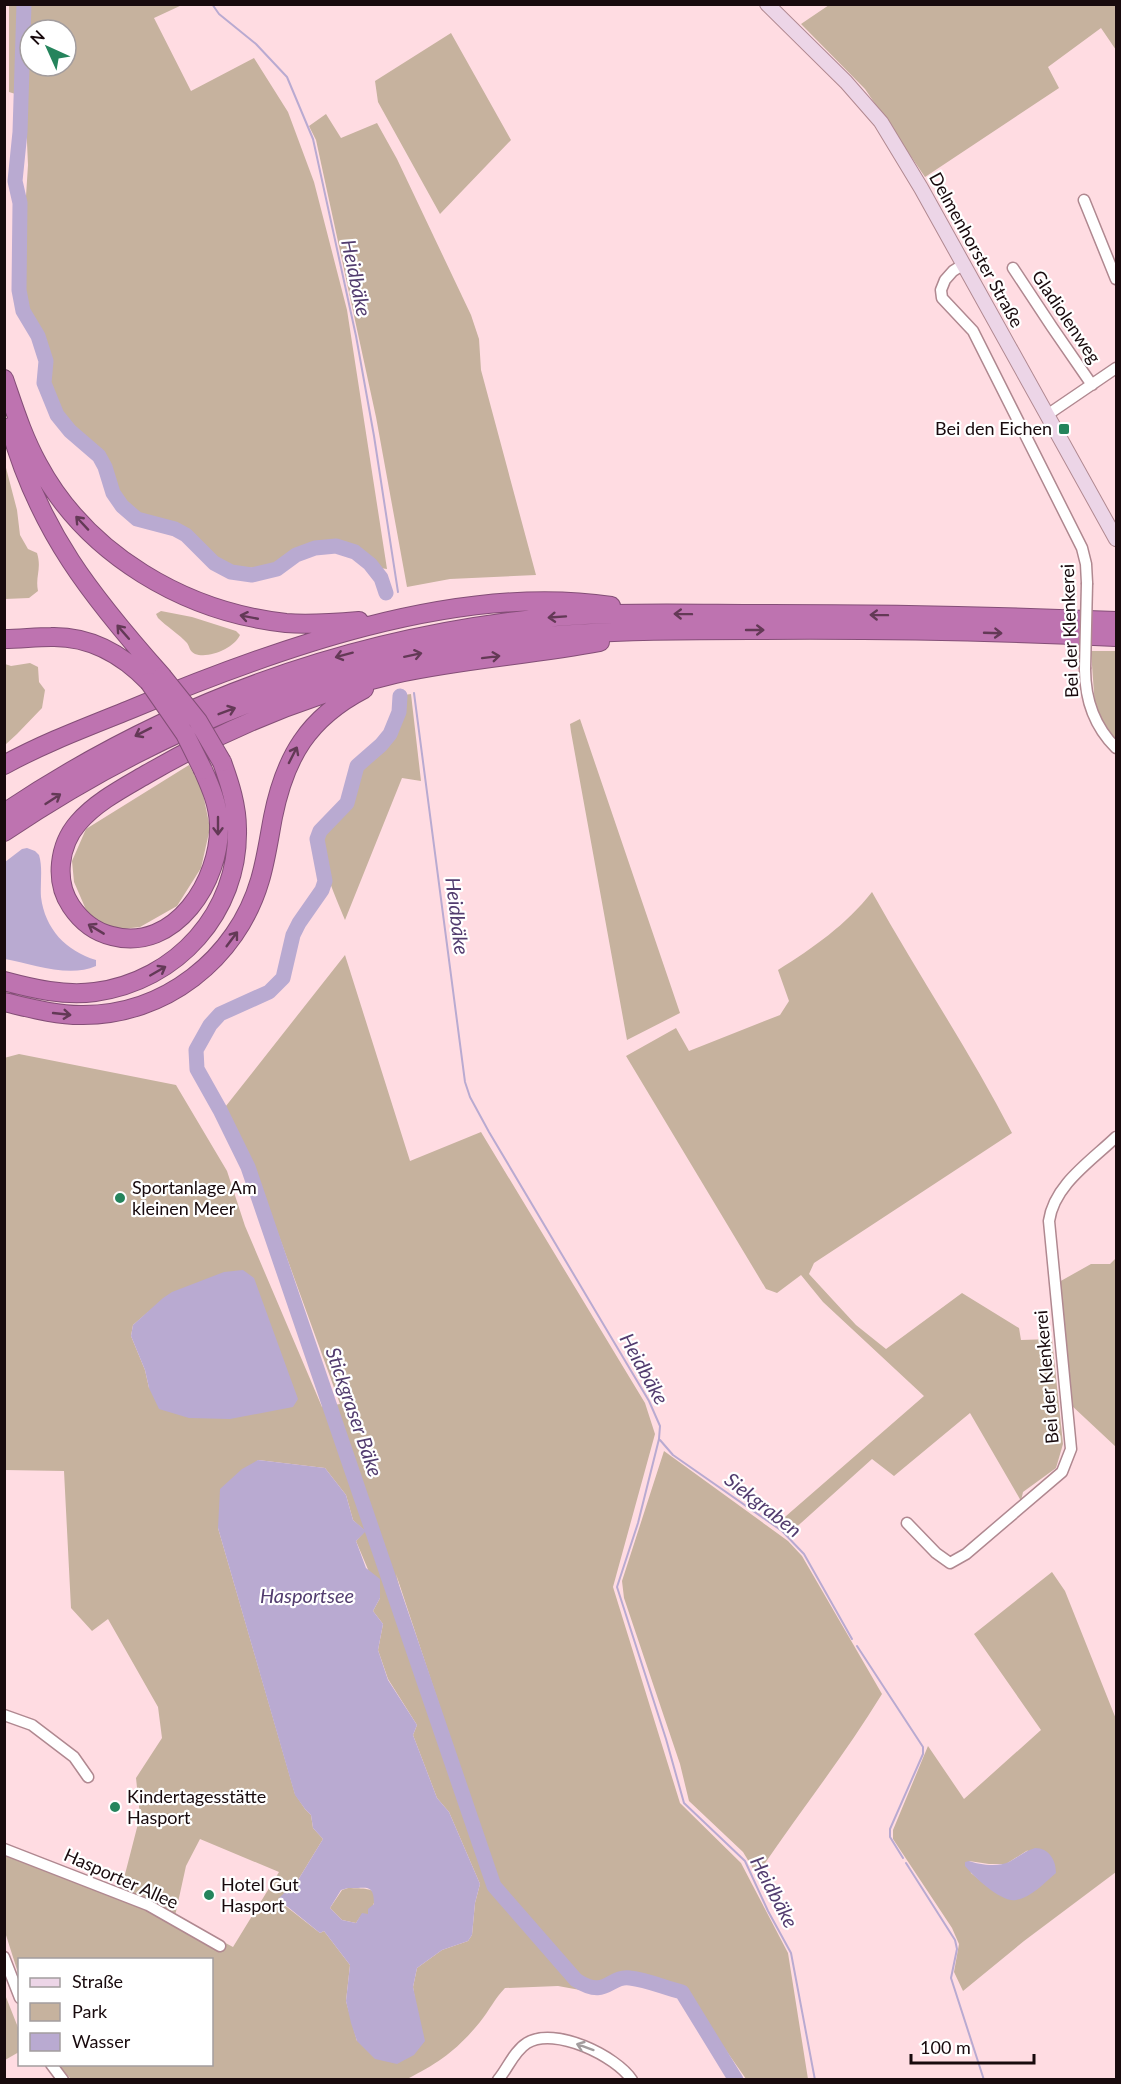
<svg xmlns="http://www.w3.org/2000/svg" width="1121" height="2084" font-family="Lato,sans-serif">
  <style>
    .green { fill: #c6b29e; fill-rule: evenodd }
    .water { fill: #b9aad1; fill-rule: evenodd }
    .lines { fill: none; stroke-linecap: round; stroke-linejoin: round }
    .stream { stroke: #b9aad1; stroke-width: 2 }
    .river { stroke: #b9aad1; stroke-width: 15 }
    .street-casing { stroke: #b08890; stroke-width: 13 }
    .secondary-casing { stroke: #b08890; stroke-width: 16 }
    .highway-casing { stroke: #844e77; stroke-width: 20 }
    .street { stroke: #fff; stroke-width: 10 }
    .secondary { stroke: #ecd5e7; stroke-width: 14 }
    .highway { stroke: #be73b0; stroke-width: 18 }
    .street-bridge-casing { stroke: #b08890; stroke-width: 13; stroke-linecap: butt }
    .highway-bridge-casing { stroke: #844e77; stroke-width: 20; stroke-linecap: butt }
    .street-bridge { stroke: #fff; stroke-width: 10 }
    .highway-bridge { stroke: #be73b0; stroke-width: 18 }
    .oneway { stroke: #633956 }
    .oneway2 { stroke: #a39d9e }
    .poi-dot { fill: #25845c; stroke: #fff; stroke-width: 2 }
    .labels { text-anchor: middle; stroke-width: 4.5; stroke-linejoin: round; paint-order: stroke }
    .street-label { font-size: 18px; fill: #180a0d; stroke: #fff }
    .poi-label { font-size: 18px; fill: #180a0d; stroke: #fff; text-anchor: start }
    .water-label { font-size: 20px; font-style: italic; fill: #523c6f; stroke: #fff }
  </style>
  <rect width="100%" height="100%" fill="#ffdce2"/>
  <path class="green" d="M 9,5 L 182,5 L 154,18 L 191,91 L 254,58 L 288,112 L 314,182 L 347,310 L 387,569 L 380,568 L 347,542 L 327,540 L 311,545 L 278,564 L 265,567 L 246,568 L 227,564 L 211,555 L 187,532 L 134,514 L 117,498 L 102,454 L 60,415 L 47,385 L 50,354 L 29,315 L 20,290 L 28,165 L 25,97 L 9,92 ZM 30,30 L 66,30 L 66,66 L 30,66 Z
    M 829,5 L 1116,5 L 1116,50 L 1101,28 L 1048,67 L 1059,88 L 925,177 L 865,89 L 801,24 Z
    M 451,33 L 511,140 L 440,214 L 378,102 L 375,81 Z
    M 326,114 L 341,138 L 377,123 L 397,159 L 471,315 L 479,339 L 481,370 L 536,575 L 450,579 L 407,587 L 376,417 L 316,140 L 309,126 Z
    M 5,464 L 17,510 L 20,535 L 28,549 L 37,553 C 42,569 35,576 38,591 L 29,598 L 5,599 Z
    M 161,611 L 192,617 L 236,631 L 240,635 C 234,648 209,659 195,654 C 189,651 190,647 187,643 C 180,635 166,626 158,618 L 156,614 Z
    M 1091,651 L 1116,651 L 1116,743 L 1105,728 L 1095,707 Z
    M 30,663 L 38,667 L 39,682 L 45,690 L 42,708 L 17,734 L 5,745 L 5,664 L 11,666 Z
    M 411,694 L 421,781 L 402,778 L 345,920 C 337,899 312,849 327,829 C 335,817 347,811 353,797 C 358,786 357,773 366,763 C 372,756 381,753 387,746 C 399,735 405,710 404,695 Z
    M 580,719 L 680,1013 L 627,1040 L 571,732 L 570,724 Z
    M 189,765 L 202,789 L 210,828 L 201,868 L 177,906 L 140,927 L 113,930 L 87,912 L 74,882 L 72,861 L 86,829 Z
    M 872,892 C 917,973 969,1050 1012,1133 L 814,1263 L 809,1274 L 856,1325 L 886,1349 L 962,1293 L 1019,1328 L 1021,1340 L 1052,1339 L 1063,1444 L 1056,1468 L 1023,1492 L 1021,1501 L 970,1413 L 894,1476 L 872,1459 L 791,1532 L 778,1523 L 924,1396 L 823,1302 L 801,1275 L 777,1293 L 766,1289 L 626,1056 L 676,1028 L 689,1051 L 780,1015 L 789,1001 L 778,970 C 813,948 846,925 872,892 Z
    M 345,955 L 410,1161 L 481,1132 L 645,1403 L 655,1434 L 613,1587 L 680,1803 L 741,1863 L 788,1953 L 808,2079 L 746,2079 L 684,1990 L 631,1974 L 596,1984 L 582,1980 L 499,1886 L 396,1574 L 442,1753 L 490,1889 L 568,1975 L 580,1985 L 580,1990 L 558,1986 L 505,1988 C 495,1998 489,2011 480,2022 C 457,2050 439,2063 407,2079 L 71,2079 L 57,2065 L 212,2064 L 212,1960 L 20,1960 L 19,1976 L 5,1932 L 5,1853 L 115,1895 L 123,1882 L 140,1816 L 136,1778 L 162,1738 L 158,1707 L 108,1619 L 92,1631 L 71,1608 L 64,1471 L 5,1470 L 4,1058 L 19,1054 L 176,1085 L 227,1171 L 245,1226 L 322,1407 L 340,1404 L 251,1159 L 222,1111 ZM 148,1312 L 149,1388 L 145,1370 L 131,1336 L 133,1325 ZM 258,1460 L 325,1468 L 346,1495 L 353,1520 L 365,1531 L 356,1541 L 380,1598 L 373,1611 L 383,1624 L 378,1650 L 388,1679 L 417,1725 L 413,1735 L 437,1798 L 449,1812 L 480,1884 L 475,1903 L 472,1935 L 468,1941 L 442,1950 L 417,1968 L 413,1987 L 416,2006 L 357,2041 L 346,2001 L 350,1965 L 324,1931 L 320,1933 L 278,1900 L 298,1880 L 323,1839 L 313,1828 L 311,1815 L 305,1809 L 295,1794 L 218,1528 ZM 200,1839 L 279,1872 L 233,1947 L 175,1916 L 186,1866 Z
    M 1116,1258 L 1116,1447 L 1070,1404 L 1059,1282 L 1091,1264 L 1110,1264 Z
    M 664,1451 L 788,1541 L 802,1556 L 882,1694 C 844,1756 798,1814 757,1875 L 743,1852 L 689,1801 L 680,1764 L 624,1598 L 622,1581 Z
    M 1052,1572 L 1065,1591 L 1116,1719 L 1116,1872 L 1024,1941 L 963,1991 L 954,1972 L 959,1944 L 952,1928 L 893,1839 L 893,1830 L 928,1746 L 964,1799 L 1041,1730 L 974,1634 ZM 1028,1850 L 992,1890 L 971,1873 L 969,1861 L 989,1864 L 1006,1864 Z
    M 348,1888 C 369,1889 384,1886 369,1914 L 360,1917 L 356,1923 L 342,1920 L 330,1908 L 342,1890 Z
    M 4,1992 L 19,2030 L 19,2052 L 5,2060 Z"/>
  <path class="water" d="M 27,848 L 35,851 L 39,855 C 43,868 40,883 41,897 C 45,929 66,951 96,960 L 96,966 C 69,978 32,964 5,959 L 5,862 L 22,849 Z
    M 243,1270 L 254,1278 L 298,1399 L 293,1407 L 230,1419 L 189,1418 L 159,1409 L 149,1388 L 145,1370 L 131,1336 L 133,1325 L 163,1298 L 172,1292 L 224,1272 Z
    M 258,1460 L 325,1468 L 346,1495 L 353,1520 L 366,1531 L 356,1541 L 366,1568 L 380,1579 L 380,1598 L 373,1611 L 383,1624 L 378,1650 L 388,1680 L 417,1725 L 413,1735 L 437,1798 L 449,1812 L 480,1884 L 475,1903 L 472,1935 L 468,1941 L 442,1950 L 417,1968 L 413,1987 L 425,2041 L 414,2055 L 397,2064 L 375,2059 L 357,2041 L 351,2023 L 346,2001 L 350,1965 L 324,1931 L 320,1933 L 278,1899 L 298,1880 L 323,1839 L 313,1828 L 311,1815 L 305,1809 L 295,1795 L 218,1528 L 220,1489 L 242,1469 ZM 348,1888 C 365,1889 374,1882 374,1904 L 368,1909 L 368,1914 L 362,1913 L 356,1923 L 342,1920 L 330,1908 L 341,1890 Z
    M 1035,1848 C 1049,1848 1056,1860 1056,1873 C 1044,1883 1032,1897 1016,1900 C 1002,1903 974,1877 965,1866 L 965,1862 L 969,1861 C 979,1865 999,1867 1009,1862 C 1018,1857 1025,1851 1035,1848 Z"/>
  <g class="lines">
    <path class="stream" d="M 212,4 L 219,14 L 256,44 L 287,77 L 313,139 L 356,336 L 374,436 L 398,592
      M 414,693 L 465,1082 L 470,1097 L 489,1132 L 649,1401 L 660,1426 L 659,1439 L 638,1523 L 617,1587 L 666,1739 L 684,1803 L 745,1861 L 768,1911 L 791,1953 L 815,2080
      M 660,1440 L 673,1455 L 782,1531 L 804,1554 L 852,1639
      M 857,1646 L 923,1747 L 923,1754 L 890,1829 L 890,1837 L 903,1858
      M 906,1863 L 955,1940 L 957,1949 L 951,1978 L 984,2080"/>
    <path class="river" d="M 24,4 L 20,132 L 15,181 L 20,203 L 19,290 L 23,311 L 38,336 L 46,361 L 44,383 L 57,415 L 70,431 L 99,456 L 105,467 L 113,493 L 122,506 L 137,519 L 175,529 L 186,535 L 214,563 L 231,572 L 252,575 L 277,569 L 296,555 L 315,548 L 336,546 L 355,552 L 370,564 L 381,578 L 386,593
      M 400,696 L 399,712 L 390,734 L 381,745 L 357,766 L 347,803 L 320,831 L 317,839 L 325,881 L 322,890 L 299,923 L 293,935 L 283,978 L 269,992 L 220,1014 L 210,1025 L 196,1050 L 197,1069 L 220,1110 L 248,1167 L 494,1886 L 576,1980 C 607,2000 609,1975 630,1978 C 648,1980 665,1988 682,1992 L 736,2080"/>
    <defs>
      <path id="street" d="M 1084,200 L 1116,279
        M 964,264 L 953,271 L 945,280 L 941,290 L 942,298 L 973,331 L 1082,548 L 1086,564 L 1087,583
        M 1013,268 L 1052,327 L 1092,385
        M 1047,415 L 1116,368
        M 1085,669 C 1085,699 1094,726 1116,748
        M 907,1523 L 936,1553 L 950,1563 L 966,1554 L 1062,1472 L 1071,1449 L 1049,1221 C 1054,1185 1091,1161 1116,1137
        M 4,1715 L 32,1725 L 74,1757 L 88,1777
        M 4,1849 L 148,1905 L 220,1946
        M 4,1957 L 20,1998
        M 51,2064 L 63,2080
        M 498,2080 C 508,2068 514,2051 527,2043 C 555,2026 616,2056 632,2080"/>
      <path id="secondary" d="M 767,4 L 846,82 L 881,122 L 921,188 L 1116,539"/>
      <path id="highway" d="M 4,379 C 14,408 23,437 38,464 C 87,555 185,612 286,623 C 310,625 335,623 359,621
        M 10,427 C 39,531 92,597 162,676
        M 4,639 C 20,639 35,637 51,637 C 90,636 123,655 149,682
        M 4,765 C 44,743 87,727 129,710 C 270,651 456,582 611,606
        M 203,770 C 211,788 218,804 219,824 C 221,880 175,953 112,936 C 95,932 81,921 71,906 C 54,881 59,845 78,823 C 96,802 123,788 147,774 C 225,729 308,694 395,674 C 463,659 532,655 600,642
        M 4,813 C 158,710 325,646 509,622 C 595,610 682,614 769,614 C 885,614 1001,616 1116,621
        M 4,832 C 129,748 264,686 411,655 C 523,631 637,630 751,630 C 873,629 995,631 1116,637
        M 4,981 C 34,989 64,996 95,992 C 177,981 239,912 237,829 C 237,806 230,784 222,762
        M 4,1002 C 30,1008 55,1015 81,1015 C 164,1016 237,959 260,880 C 266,860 269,838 273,817 C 285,757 308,718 364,689"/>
    </defs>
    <use href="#street" class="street-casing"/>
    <use href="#secondary" class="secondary-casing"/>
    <use href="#highway" class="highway-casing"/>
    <use href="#street" class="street"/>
    <use href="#secondary" class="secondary"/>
    <use href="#highway" class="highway"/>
    <defs>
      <path id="street-bridge" d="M 1085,669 L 1087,583"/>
      <path id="highway-bridge" d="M 162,676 L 198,721 L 222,762
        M 149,682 L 185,734 L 203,770"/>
    </defs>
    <use href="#street-bridge" class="street-bridge-casing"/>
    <use href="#highway-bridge" class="highway-bridge-casing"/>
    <use href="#street-bridge" class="street-bridge"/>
    <use href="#highway-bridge" class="highway-bridge"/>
  </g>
  <defs><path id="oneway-shaft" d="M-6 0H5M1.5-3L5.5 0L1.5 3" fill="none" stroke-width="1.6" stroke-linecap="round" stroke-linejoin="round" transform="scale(1.5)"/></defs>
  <g class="oneway">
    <use href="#oneway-shaft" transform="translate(82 523) rotate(-133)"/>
    <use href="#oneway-shaft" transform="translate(683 614) rotate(-179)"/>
    <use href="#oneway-shaft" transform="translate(879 615) rotate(-179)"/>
    <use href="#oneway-shaft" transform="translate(249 617) rotate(-169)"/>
    <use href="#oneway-shaft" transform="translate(557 617) rotate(176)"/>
    <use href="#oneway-shaft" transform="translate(755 630)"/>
    <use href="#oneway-shaft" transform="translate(123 632) rotate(-131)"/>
    <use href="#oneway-shaft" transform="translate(993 633) rotate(2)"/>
    <use href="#oneway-shaft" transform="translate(344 655) rotate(165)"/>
    <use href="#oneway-shaft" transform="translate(413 655) rotate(-12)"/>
    <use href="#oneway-shaft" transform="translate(491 657) rotate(-7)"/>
    <use href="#oneway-shaft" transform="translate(227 711) rotate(-21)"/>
    <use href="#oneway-shaft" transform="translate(143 732) rotate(153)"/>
    <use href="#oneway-shaft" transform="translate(293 755) rotate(-63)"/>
    <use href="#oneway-shaft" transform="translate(53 799) rotate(-33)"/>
    <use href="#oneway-shaft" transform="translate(218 826) rotate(90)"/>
    <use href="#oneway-shaft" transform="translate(96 929) rotate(-149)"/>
    <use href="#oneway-shaft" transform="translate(232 939) rotate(-53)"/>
    <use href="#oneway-shaft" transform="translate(158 971) rotate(-30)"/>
    <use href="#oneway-shaft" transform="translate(62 1014) rotate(6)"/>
  </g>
  <use class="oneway2" href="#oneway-shaft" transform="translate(585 2047) rotate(-160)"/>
  <g class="poi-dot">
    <rect x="1058" y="423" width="12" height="12" rx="3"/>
    <circle cx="120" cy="1198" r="6"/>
    <circle cx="115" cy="1807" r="6"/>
    <circle cx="209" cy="1895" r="6"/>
  </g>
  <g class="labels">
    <g class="street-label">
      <text transform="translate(976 250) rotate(61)" y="6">Delmenhorster Straße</text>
      <text transform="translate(1066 317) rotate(56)" y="6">Gladiolenweg</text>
      <text transform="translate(1070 631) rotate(-92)" y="6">Bei der Klenkerei</text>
      <text transform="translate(1047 1377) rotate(-95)" y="6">Bei der Klenkerei</text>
      <text transform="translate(121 1879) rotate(24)" y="6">Hasporter Allee</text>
    </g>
    <g class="poi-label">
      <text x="1052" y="435" text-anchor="end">Bei den Eichen</text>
      <text x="132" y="1194">Sportanlage Am<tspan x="132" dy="21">kleinen Meer</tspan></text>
      <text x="127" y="1803">Kindertagesstätte<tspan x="127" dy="21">Hasport</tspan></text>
      <text x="221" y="1891">Hotel Gut<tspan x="221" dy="21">Hasport</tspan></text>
    </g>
    <g class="water-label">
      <text transform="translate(356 278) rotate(78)" y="7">Heidbäke</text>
      <text transform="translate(457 916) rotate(83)" y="7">Heidbäke</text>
      <text transform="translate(644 1369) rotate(61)" y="7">Heidbäke</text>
      <text transform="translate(354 1412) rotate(71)" y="7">Stickgraser Bäke</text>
      <text transform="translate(763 1505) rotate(38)" y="7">Siekgraben</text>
      <text x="307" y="1603">Hasportsee</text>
      <text transform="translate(774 1892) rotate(62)" y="7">Heidbäke</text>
    </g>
  </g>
  <rect width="1121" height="2084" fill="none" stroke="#180a0d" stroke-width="12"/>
  <rect x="18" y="1958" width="195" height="108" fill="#ffffff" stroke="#a39d9e" stroke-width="1.5"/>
  <rect x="30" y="1978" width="30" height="9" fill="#ecd5e7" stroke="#a39d9e" stroke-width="1.5"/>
  <text x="72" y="1988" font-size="18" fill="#180a0d">Straße</text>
  <rect x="30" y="2003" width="30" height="18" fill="#c6b29e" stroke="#a39d9e" stroke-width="1.5"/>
  <text x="72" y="2018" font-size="18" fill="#180a0d">Park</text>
  <rect x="30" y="2033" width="30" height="18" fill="#b9aad1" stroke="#a39d9e" stroke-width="1.5"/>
  <text x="72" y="2048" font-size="18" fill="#180a0d">Wasser</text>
  <g transform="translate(48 48) rotate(315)"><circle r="28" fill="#ffffff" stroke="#a39d9e" stroke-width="1.5"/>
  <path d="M0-4.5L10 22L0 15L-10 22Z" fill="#25845c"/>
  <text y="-9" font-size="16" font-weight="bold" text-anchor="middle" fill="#180a0d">N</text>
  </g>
  <path d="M911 2054v9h123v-9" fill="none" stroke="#180a0d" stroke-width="3"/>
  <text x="920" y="2054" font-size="18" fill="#180a0d" stroke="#ffffff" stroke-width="4.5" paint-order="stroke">100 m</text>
</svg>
